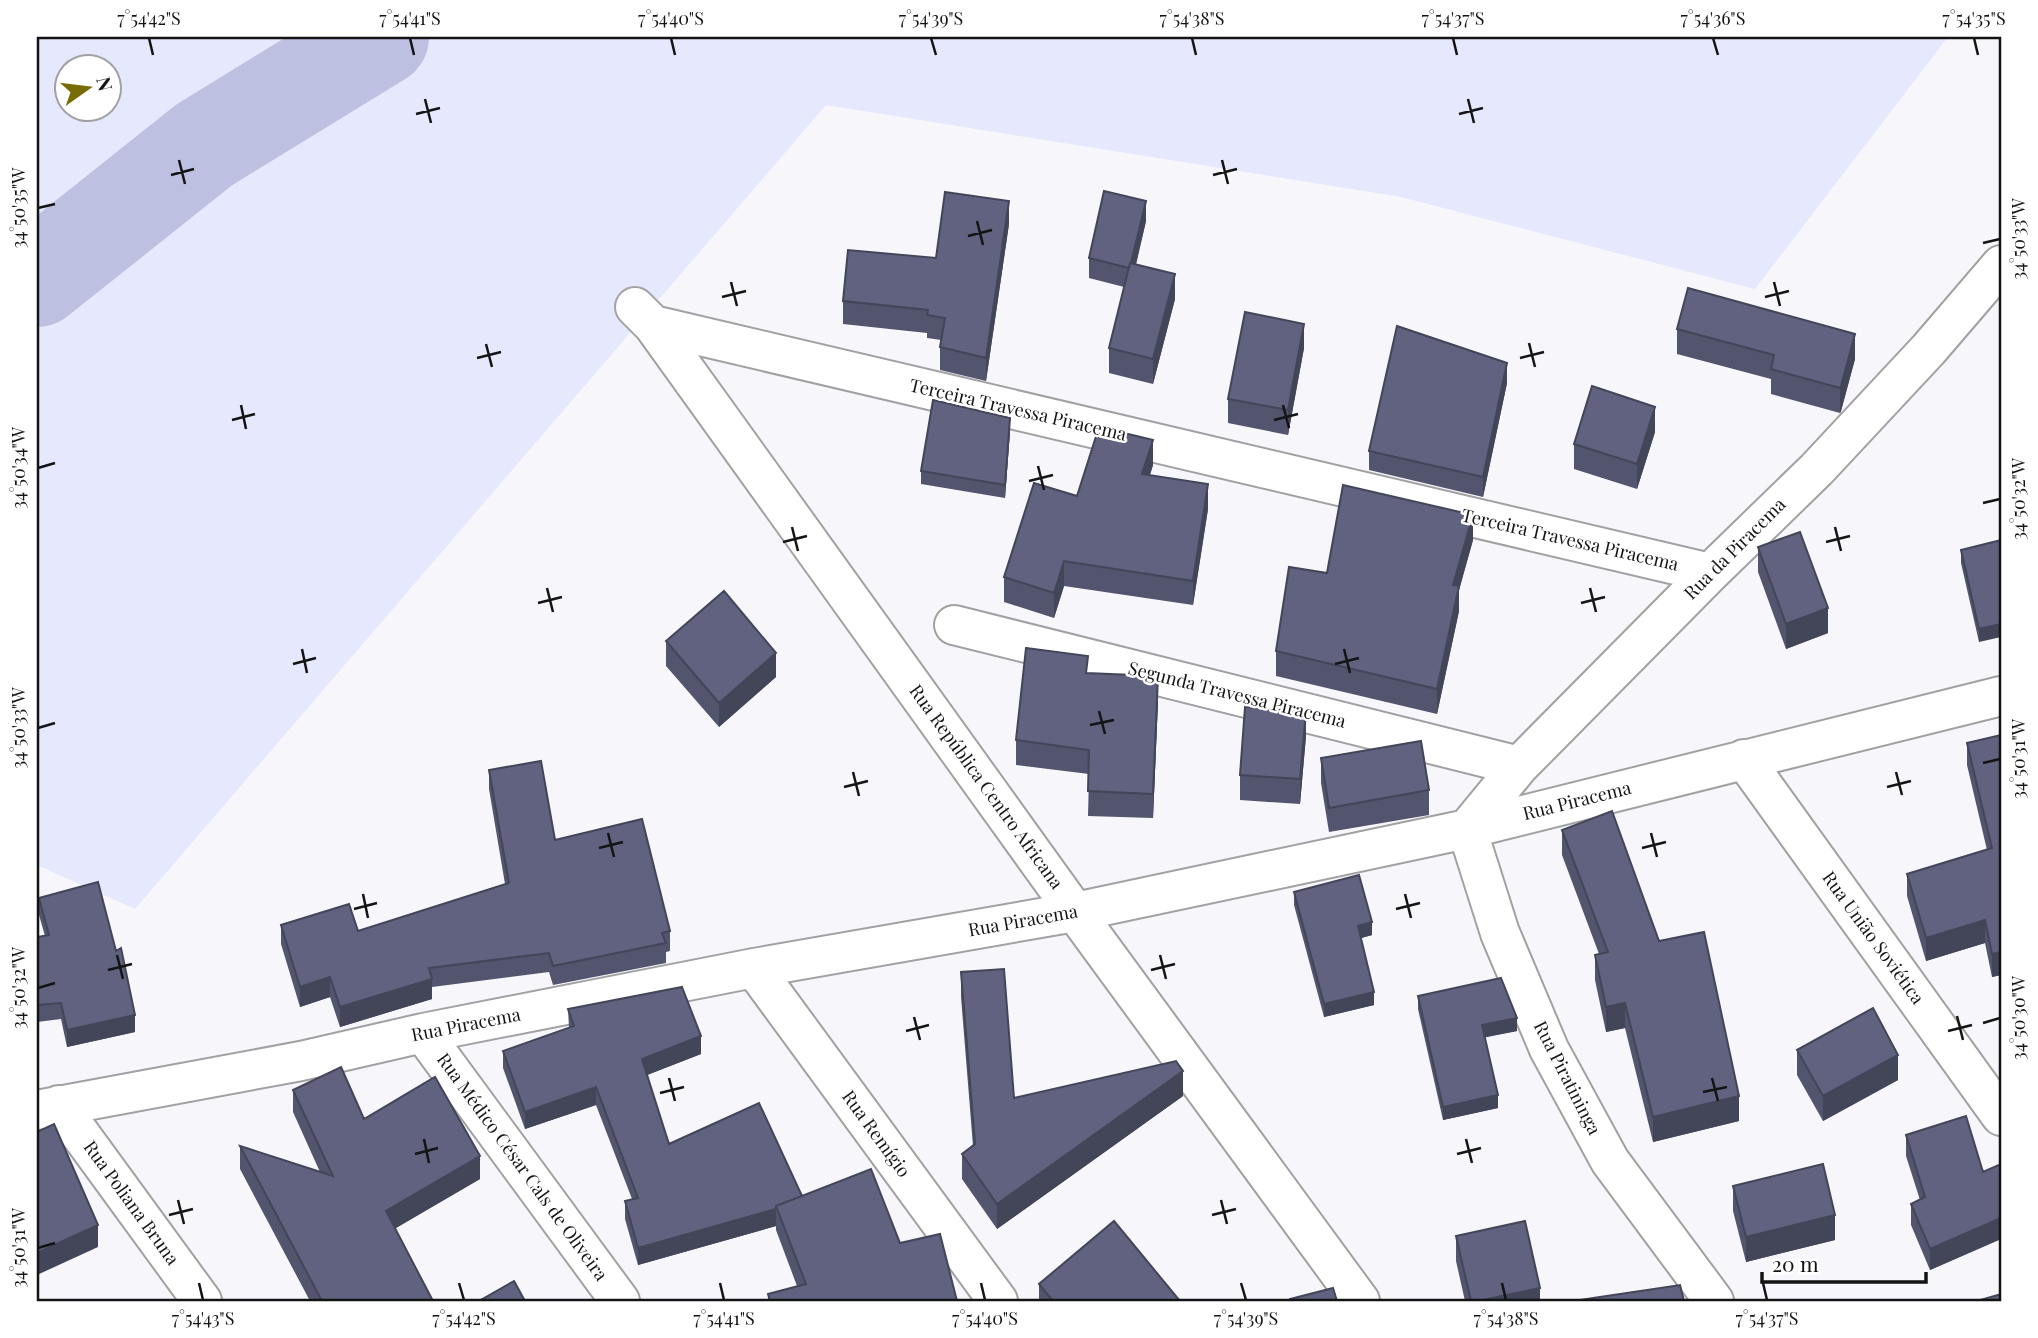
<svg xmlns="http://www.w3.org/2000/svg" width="2038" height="1338" font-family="'Playfair Display',serif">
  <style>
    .green { fill: #e6e8fe; fill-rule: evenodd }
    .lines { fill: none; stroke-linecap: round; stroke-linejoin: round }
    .river { stroke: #bdc0e0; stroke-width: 98 }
    .minor-casing { stroke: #a1a1a4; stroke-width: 42 }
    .minor { stroke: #fff; stroke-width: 38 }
    .wall { fill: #53546d }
    .shaded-wall { fill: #434559 }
    .building { fill: #60627f; stroke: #434559; stroke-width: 2 }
    .ticks { fill: none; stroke: #141415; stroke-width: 2.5 }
    .labels { text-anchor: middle; stroke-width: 5; stroke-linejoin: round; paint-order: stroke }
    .street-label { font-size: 18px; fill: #141415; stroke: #fff }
    .neatline { fill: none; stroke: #141415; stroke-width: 2.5 }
    .ticks-label { font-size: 18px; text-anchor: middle; fill: #141415 }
  </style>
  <rect width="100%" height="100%" fill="#f7f7fb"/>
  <path class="green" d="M 37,37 L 1948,37 L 1755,289 L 1401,197 L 826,105 L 135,909 L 37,865 ZM 66,66 L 108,66 L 108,108 L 66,108 Z"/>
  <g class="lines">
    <path class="river" d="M 37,278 L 204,145 L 380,37"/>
    <defs>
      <path id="minor" d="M 635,307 L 653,325 L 1075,912 L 1360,1301
        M 653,325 L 1710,573
        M 954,625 L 1519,766
        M 1744,759 L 2001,1116
        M 754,968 L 998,1301
        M 423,1033 L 620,1301
        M 59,1105 L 202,1301
        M 37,1110 L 301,1061 L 423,1033 L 754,968 L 1075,912 L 1467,829 L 2001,696
        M 1714,1301 L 1610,1161 L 1549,1049 L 1500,933 L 1467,829 L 1519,766 L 1710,573 L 1817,469 L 1929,349 L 2001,265"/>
    </defs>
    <use href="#minor" class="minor-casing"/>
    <use href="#minor" class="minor"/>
  </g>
  <path class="wall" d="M 1146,221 L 1136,265 L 1175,299 L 1153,384 L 1109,373 L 1109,348 L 1124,287 L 1089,278 L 1089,258 Z
    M 1009,224 L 986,381 L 940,370 L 940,347 L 941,340 L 927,338 L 927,333 L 843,324 L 843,301 Z
    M 1677,329 L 1855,359 L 1841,411 L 1840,413 L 1771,394 L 1771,379 L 1677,354 Z
    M 1304,348 L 1288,435 L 1228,423 L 1228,399 Z
    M 1507,383 L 1483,497 L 1369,470 L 1369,451 Z
    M 1010,431 L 1005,498 L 921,484 L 921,471 Z
    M 1655,432 L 1637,489 L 1574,469 L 1574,444 Z
    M 1153,465 L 1150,475 L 1208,509 L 1193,605 L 1064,586 L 1054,618 L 1004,602 L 1004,577 L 1077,496 Z
    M 1473,540 L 1459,590 L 1459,611 L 1437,714 L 1276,676 L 1276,651 L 1327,573 Z
    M 2001,540 L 1979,642 L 1961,563 L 1961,550 Z
    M 1758,547 L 1828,633 L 1786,649 L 1758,572 Z
    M 666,641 L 776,677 L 719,727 L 666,666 Z
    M 1088,673 L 1158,701 L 1153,818 L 1088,816 L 1089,774 L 1016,765 L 1016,740 Z
    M 2001,735 L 2001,975 L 1992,977 L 1985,943 L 1926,961 L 1907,896 L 1907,874 L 1987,850 L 1967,765 L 1967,743 Z
    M 1306,736 L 1300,804 L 1240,800 L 1240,775 Z
    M 1321,758 L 1429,790 L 1429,815 L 1329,832 L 1321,783 Z
    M 489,770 L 555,840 L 670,931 L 670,951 L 666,952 L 666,963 L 553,985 L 549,972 L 432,987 L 432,999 L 340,1027 L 330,997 L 300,1007 L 281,944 L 281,925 L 358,931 L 505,884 L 489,789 Z
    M 1562,830 L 1659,941 L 1739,1121 L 1653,1142 L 1625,1028 L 1606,1032 L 1595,980 L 1595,955 L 1599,954 L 1562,855 Z
    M 1294,892 L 1372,935 L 1361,938 L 1374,1005 L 1324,1017 L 1294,905 Z
    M 39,898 L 135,1032 L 67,1047 L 61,1019 L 37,1022 L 37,937 L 45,936 L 39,915 Z
    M 961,972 L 1014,1098 L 1183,1096 L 997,1229 L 962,1179 L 962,1154 L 973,1146 L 961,997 Z
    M 1418,996 L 1517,1031 L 1485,1037 L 1498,1108 L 1443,1120 L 1418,1009 Z
    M 568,1009 L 701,1054 L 647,1075 L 669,1144 L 802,1196 L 900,1243 L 957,1301 L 768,1301 L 768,1294 L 797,1286 L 776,1230 L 776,1226 L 638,1265 L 625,1219 L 625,1201 L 632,1199 L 596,1105 L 525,1129 L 503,1068 L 503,1051 L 569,1028 Z
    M 1797,1050 L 1898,1080 L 1823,1121 L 1797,1075 Z
    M 293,1090 L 364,1119 L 480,1179 L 395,1228 L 433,1301 L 310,1301 L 240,1169 L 240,1146 L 320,1172 L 293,1112 Z
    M 1906,1135 L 1983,1172 L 2001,1164 L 2001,1239 L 1930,1270 L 1911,1225 L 1911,1204 L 1920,1200 L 1906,1156 Z
    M 1733,1186 L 1835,1240 L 1746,1262 L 1733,1211 Z
    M 1456,1236 L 1540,1301 L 1465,1301 L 1456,1261 Z
    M 1039,1284 L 1180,1301 L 1039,1301 Z"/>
  <path class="shaded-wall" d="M 1009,201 L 1009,224 L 986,381 L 986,358 Z
    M 1146,201 L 1146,221 L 1130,288 L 1130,268 Z
    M 1175,274 L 1175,299 L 1153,384 L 1153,359 Z
    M 1304,324 L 1304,348 L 1288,435 L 1288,410 Z
    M 1855,334 L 1855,359 L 1841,411 L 1840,413 L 1840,388 Z
    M 1507,363 L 1507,383 L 1483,497 L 1483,477 Z
    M 1655,407 L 1655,432 L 1637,489 L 1637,464 Z
    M 1010,418 L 1010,431 L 1005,498 L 1005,485 Z
    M 1153,440 L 1153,465 L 1142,499 L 1142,474 Z
    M 1208,484 L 1208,509 L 1193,605 L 1193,581 Z
    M 1473,515 L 1473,540 L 1459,590 L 1459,611 L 1437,714 L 1437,689 L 1453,585 Z
    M 1064,561 L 1064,586 L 1054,618 L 1054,593 Z
    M 1828,608 L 1828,633 L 1786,649 L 1786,624 Z
    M 2001,624 L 2001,637 L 1979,642 L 1979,629 Z
    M 776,653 L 776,677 L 719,727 L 719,703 Z
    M 1158,676 L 1158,701 L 1153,818 L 1153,794 Z
    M 1306,712 L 1306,736 L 1300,804 L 1300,779 Z
    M 1985,920 L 1985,943 L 1926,961 L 1926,938 Z
    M 1372,922 L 1372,935 L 1358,939 L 1358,926 Z
    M 2001,952 L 2001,975 L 1992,977 L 1992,954 Z
    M 330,977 L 330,997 L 300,1007 L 300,987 Z
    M 432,979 L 432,999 L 340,1027 L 340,1007 Z
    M 1374,992 L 1374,1005 L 1324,1017 L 1324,1004 Z
    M 1625,1003 L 1625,1028 L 1606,1032 L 1606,1007 Z
    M 135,1015 L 135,1032 L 67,1047 L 67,1030 Z
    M 1517,1018 L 1517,1031 L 1482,1038 L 1482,1025 Z
    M 701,1036 L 701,1054 L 642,1077 L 642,1059 Z
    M 1898,1055 L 1898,1080 L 1823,1121 L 1823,1096 Z
    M 1183,1071 L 1183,1096 L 997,1229 L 997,1204 Z
    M 596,1087 L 596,1105 L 525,1129 L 525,1112 Z
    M 1498,1095 L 1498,1108 L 1443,1120 L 1443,1107 Z
    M 1739,1096 L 1739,1121 L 1653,1142 L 1653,1117 Z
    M 480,1156 L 480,1179 L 386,1234 L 386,1211 Z
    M 776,1209 L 776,1226 L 638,1265 L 638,1248 Z
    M 1835,1215 L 1835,1240 L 1746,1262 L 1746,1237 Z
    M 2001,1218 L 2001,1239 L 1930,1270 L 1930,1249 Z
    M 98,1225 L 98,1247 L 37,1275 L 37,1253 Z
    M 1540,1288 L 1540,1301 L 1478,1301 Z"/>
  <path class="building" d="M 1104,191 L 1146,201 L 1131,263 L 1130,263 L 1129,268 L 1089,258 Z
    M 945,192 L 1009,201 L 986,358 L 940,347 L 945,318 L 927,315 L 928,310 L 843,301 L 848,250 L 936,258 Z
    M 1130,263 L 1175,274 L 1153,359 L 1109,348 Z
    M 1688,288 L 1855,334 L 1841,386 L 1840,388 L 1771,369 L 1774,355 L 1677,329 Z
    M 1245,312 L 1304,324 L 1288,410 L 1228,399 Z
    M 1397,326 L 1507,363 L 1483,477 L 1369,451 Z
    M 1592,386 L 1655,407 L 1637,464 L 1574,444 Z
    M 933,400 L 1010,418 L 1005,485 L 921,471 Z
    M 1099,427 L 1153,440 L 1142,474 L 1208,484 L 1193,581 L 1064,561 L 1054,593 L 1004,577 L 1034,483 L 1077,496 Z
    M 1343,485 L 1473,515 L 1453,585 L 1459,586 L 1437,689 L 1276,651 L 1289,567 L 1327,573 Z
    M 1800,532 L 1828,608 L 1786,624 L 1758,547 Z
    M 2001,540 L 2001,624 L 1979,629 L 1961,550 Z
    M 724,591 L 776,653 L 719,703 L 666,641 Z
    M 1026,648 L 1088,656 L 1086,673 L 1158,676 L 1153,794 L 1088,791 L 1089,750 L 1016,740 Z
    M 1245,707 L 1306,712 L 1300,779 L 1240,775 Z
    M 2001,735 L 2001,952 L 1992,954 L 1985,920 L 1926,938 L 1907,874 L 1992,848 L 1967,743 Z
    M 1421,741 L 1429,790 L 1329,808 L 1321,758 Z
    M 541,761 L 555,840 L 642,819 L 670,931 L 662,933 L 666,943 L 553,966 L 549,953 L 429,968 L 432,979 L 340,1007 L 330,977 L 300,987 L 281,925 L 349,904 L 358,931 L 509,883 L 489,770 Z
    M 1612,811 L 1659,941 L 1704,932 L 1739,1096 L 1653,1117 L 1625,1003 L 1606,1007 L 1595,955 L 1608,952 L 1562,830 Z
    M 1359,875 L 1372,922 L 1358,926 L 1374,992 L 1324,1004 L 1294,892 Z
    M 98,882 L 116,951 L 121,948 L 135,1015 L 67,1030 L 61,1003 L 37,1005 L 37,937 L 49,935 L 39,898 Z
    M 1004,969 L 1014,1098 L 1176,1061 L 1183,1071 L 997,1204 L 962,1154 L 975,1144 L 961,972 Z
    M 1501,978 L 1517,1018 L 1482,1025 L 1498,1095 L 1443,1107 L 1418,996 Z
    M 682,987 L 701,1036 L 642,1059 L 669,1144 L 759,1103 L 802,1196 L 776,1206 L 776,1209 L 638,1248 L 625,1201 L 638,1198 L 596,1087 L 525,1112 L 503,1051 L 574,1026 L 568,1009 Z
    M 1873,1008 L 1898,1055 L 1823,1096 L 1797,1050 Z
    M 341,1067 L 364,1119 L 435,1077 L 480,1156 L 386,1211 L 433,1301 L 322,1301 L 240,1146 L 333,1176 L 293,1090 Z
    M 1966,1116 L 1983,1172 L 2001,1164 L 2001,1218 L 1930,1249 L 1911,1204 L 1925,1197 L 1906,1135 Z
    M 54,1124 L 98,1225 L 37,1253 L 37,1132 Z
    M 1823,1164 L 1835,1215 L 1746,1237 L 1733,1186 Z
    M 871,1169 L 900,1243 L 940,1234 L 957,1301 L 770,1301 L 768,1294 L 806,1284 L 776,1206 Z
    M 1114,1221 L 1180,1301 L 1053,1301 L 1039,1284 Z
    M 1525,1221 L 1540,1288 L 1478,1301 L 1471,1301 L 1456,1236 Z
    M 514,1281 L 525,1301 L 479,1301 Z
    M 1680,1285 L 1684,1301 L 1573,1301 Z
    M 1333,1288 L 1337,1301 L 1290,1301 L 1290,1299 Z
    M 2001,1294 L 2001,1301 L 1977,1301 Z"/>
  <path class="ticks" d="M 149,38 L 153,55M 410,38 L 414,55M 671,38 L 675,55M 931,38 L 936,55M 1192,38 L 1196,55M 1453,38 L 1457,55M 1713,38 L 1718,55M 1974,38 L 1978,55M 425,99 L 431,123M 1468,99 L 1474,123M 416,114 L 440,108M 1459,114 L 1483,108M 179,160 L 185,184M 1222,160 L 1228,184M 171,175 L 194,169M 1213,175 L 1237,169M 38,208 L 55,204M 977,221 L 983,245M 968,236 L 992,230M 1983,243 L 2000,239M 731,282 L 737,306M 1774,282 L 1780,306M 722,297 L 746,291M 1765,297 L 1789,291M 1529,343 L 1535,367M 486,344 L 492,367M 477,358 L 501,352M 1520,358 L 1544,352M 241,405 L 246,429M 1283,405 L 1289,428M 232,420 L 255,414M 1274,420 L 1298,414M 1038,466 L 1044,490M 38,468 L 55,463M 1029,481 L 1053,475M 1983,503 L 2000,499M 792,527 L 798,551M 1835,527 L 1841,551M 783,542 L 807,536M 1826,542 L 1850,536M 547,588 L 553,612M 1590,588 L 1596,612M 538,603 L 562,597M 1581,603 L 1605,597M 302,649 L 307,673M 1344,649 L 1350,673M 293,664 L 316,658M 1335,664 L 1359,658M 1099,711 L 1105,734M 1090,725 L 1114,720M 38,728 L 55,723M 1983,763 L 2000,759M 853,772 L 859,796M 1896,772 L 1902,795M 844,787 L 868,781M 1887,787 L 1911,781M 608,833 L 614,857M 1651,833 L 1657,857M 599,848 L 623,842M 1642,848 L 1666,842M 363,894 L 368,918M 1405,894 L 1411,918M 354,909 L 377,903M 1396,909 L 1420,903M 117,955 L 123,979M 1160,955 L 1166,979M 108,970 L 132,964M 1151,970 L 1175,964M 38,988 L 55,983M 1957,1016 L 1963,1040M 914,1017 L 920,1040M 1983,1023 L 2000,1018M 906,1031 L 929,1025M 1948,1031 L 1972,1025M 669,1078 L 675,1101M 1712,1078 L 1718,1101M 1703,1092 L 1727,1087M 660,1093 L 684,1087M 424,1139 L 429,1163M 1466,1139 L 1472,1163M 415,1154 L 438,1148M 1457,1154 L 1481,1148M 178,1200 L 184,1224M 1221,1200 L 1227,1224M 169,1215 L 193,1209M 1212,1215 L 1236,1209M 38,1248 L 55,1243M 199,1283 L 203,1300M 459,1283 L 464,1300M 720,1283 L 724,1300M 981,1283 L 985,1300M 1241,1283 L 1246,1300M 1502,1283 L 1506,1300M 1763,1283 L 1767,1300"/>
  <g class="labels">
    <g class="street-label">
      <text transform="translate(1018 410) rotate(13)" y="6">Terceira Travessa Piracema</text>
      <text transform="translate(1570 540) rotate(13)" y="6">Terceira Travessa Piracema</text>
      <text transform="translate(1735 549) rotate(-45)" y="6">Rua da Piracema</text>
      <text transform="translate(1237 695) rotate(14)" y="6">Segunda Travessa Piracema</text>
      <text transform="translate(986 787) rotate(54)" y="6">Rua República Centro Africana</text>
      <text transform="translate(1577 801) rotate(-14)" y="6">Rua Piracema</text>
      <text transform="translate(1023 921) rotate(-10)" y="6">Rua Piracema</text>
      <text transform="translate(1873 938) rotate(54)" y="6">Rua União Soviética</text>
      <text transform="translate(466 1025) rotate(-11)" y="6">Rua Piracema</text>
      <text transform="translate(1567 1078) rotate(63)" y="6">Rua Piratininga</text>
      <text transform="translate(876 1134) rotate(54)" y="6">Rua Remígio</text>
      <text transform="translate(522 1167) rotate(54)" y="6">Rua Médico César Cals de Oliveira</text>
      <text transform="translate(131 1203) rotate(54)" y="6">Rua Poliana Bruna</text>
    </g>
  </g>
  <rect width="2038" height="1338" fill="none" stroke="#ffffff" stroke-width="77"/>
  <g transform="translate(88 88) rotate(76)"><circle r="33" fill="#ffffff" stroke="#a1a1a1" stroke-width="2"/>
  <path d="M0-5L12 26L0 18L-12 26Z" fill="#796c07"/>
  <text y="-10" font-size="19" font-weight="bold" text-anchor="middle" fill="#141415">N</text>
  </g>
  <path d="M1762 1272v10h164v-10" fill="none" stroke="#141415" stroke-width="3.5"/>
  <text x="1772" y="1272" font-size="21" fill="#141415" stroke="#ffffff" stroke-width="5" paint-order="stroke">20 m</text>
  <rect x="38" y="38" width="1962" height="1262" class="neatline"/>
  <g class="ticks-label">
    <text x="149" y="25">7°54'42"S</text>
    <text x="410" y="25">7°54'41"S</text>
    <text x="671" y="25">7°54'40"S</text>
    <text x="931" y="25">7°54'39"S</text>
    <text x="1192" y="25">7°54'38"S</text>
    <text x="1453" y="25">7°54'37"S</text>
    <text x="1713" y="25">7°54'36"S</text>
    <text x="1974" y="25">7°54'35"S</text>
    <text transform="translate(19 208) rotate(-90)" y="6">34°50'35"W</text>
    <text transform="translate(2019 239) rotate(-90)" y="6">34°50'33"W</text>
    <text transform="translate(19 468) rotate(-90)" y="6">34°50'34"W</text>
    <text transform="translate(2019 499) rotate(-90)" y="6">34°50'32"W</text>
    <text transform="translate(19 728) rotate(-90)" y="6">34°50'33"W</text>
    <text transform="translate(2019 759) rotate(-90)" y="6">34°50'31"W</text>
    <text transform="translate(19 988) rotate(-90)" y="6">34°50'32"W</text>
    <text transform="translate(2019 1018) rotate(-90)" y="6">34°50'30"W</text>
    <text transform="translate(19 1248) rotate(-90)" y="6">34°50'31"W</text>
    <text x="203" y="1325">7°54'43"S</text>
    <text x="464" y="1325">7°54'42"S</text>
    <text x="724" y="1325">7°54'41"S</text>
    <text x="985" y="1325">7°54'40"S</text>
    <text x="1246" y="1325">7°54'39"S</text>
    <text x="1506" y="1325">7°54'38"S</text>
    <text x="1767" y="1325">7°54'37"S</text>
  </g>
</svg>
